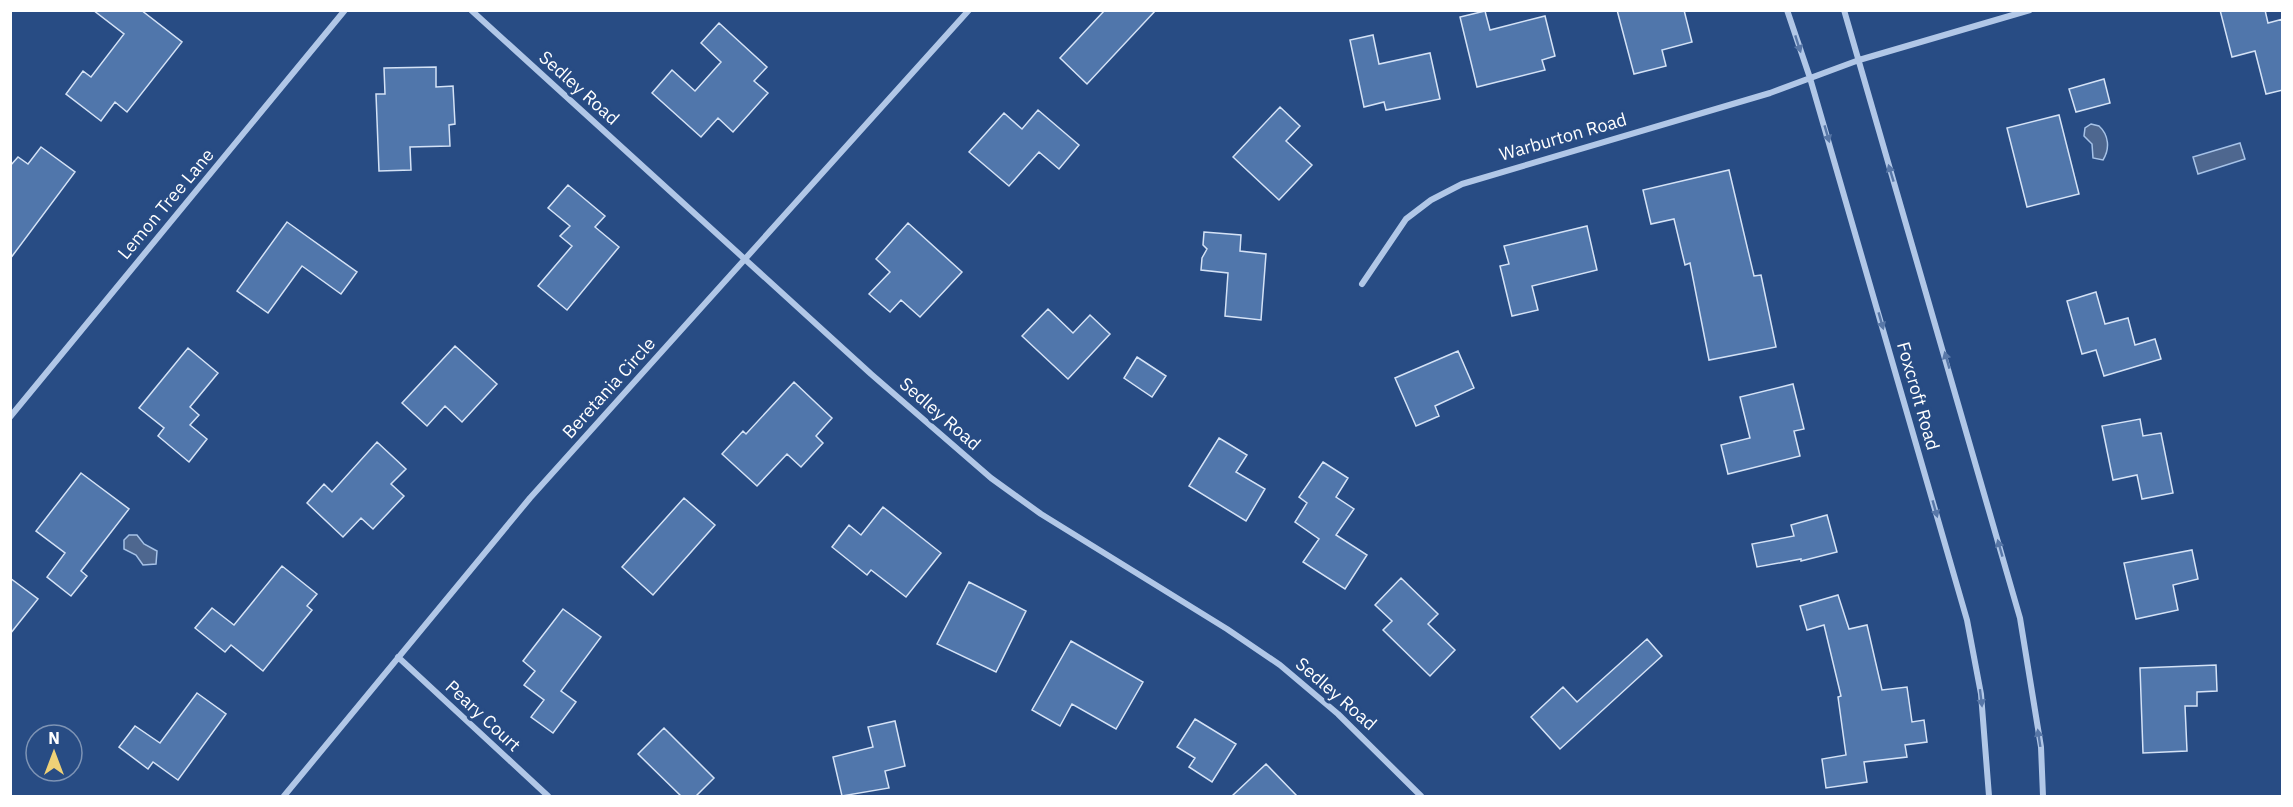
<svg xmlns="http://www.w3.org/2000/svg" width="2293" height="807" font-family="'IBM Plex Sans',sans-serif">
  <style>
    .water { fill: #4e678f; stroke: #a6c2e7; stroke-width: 1.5 }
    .building { fill: #5076ab; stroke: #d4e2f6; stroke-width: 1.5 }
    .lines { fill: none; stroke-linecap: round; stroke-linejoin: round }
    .minor { stroke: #b1c7e7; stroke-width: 6 }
    .oneway { fill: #5877a7 }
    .labels { text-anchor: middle; stroke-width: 6; stroke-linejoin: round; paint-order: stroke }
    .street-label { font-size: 18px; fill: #fff; stroke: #284c84 }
  </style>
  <rect width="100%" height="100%" fill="#284c84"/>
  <path class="water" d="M 2091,124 L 2099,126 C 2109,135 2110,149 2103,160 L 2093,158 L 2092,144 L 2084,136 L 2085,128 Z
    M 2240,143 L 2245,159 L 2198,174 L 2193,157 Z
    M 129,535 L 137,535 L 144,544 L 157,551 L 156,564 L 143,565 L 136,555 L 124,549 L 124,540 Z"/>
  <path class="building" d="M 93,10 L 141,10 L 182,42 L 127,112 L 115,102 L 101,121 L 66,94 L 83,71 L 91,77 L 124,34 Z
    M 1105,10 L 1156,10 L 1087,84 L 1060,58 Z
    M 1617,10 L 1684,10 L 1692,42 L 1662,50 L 1666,66 L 1634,74 Z
    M 2220,10 L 2265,10 L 2268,23 L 2283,19 L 2283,90 L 2266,94 L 2255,51 L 2232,57 Z
    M 1485,11 L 1490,30 L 1545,16 L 1555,56 L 1542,60 L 1545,70 L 1477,87 L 1460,17 Z
    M 719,23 L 767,67 L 754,81 L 768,93 L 733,132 L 718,118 L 701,137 L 652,93 L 672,70 L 695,91 L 721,62 L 701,43 Z
    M 1373,35 L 1379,64 L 1430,53 L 1440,99 L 1386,110 L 1384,102 L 1364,107 L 1350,40 Z
    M 436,67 L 436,87 L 453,86 L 455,124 L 449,125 L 450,146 L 410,147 L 411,170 L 379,171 L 376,94 L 385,94 L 384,68 Z
    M 2104,79 L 2110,103 L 2076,112 L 2069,89 Z
    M 1280,107 L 1300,126 L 1286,141 L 1312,165 L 1279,200 L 1233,157 Z
    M 1038,110 L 1079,145 L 1059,169 L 1039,152 L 1009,186 L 969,152 L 1004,113 L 1022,129 Z
    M 2059,115 L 2079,194 L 2027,207 L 2007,128 Z
    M 41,147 L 75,172 L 10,259 L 10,166 L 18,157 L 28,164 Z
    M 1729,170 L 1754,276 L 1761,275 L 1776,347 L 1709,360 L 1690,263 L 1685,265 L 1674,219 L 1651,224 L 1643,190 Z
    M 568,185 L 605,216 L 595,227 L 619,247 L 567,310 L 538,286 L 572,246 L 560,236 L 570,226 L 548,208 Z
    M 287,222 L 357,272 L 341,294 L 302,266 L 268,313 L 237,291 Z
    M 908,223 L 962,272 L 920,317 L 901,300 L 890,312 L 869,294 L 890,272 L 876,259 Z
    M 1587,226 L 1597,270 L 1532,286 L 1538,310 L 1512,316 L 1500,266 L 1509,264 L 1504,246 Z
    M 1204,232 L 1241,235 L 1240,251 L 1266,254 L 1261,320 L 1225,316 L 1228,273 L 1201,270 L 1202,258 L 1207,249 L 1203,245 Z
    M 2096,292 L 2105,324 L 2128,318 L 2135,345 L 2155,339 L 2161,359 L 2104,376 L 2096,350 L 2082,354 L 2067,301 Z
    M 1048,309 L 1073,333 L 1090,315 L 1110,334 L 1068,379 L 1022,336 Z
    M 455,346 L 497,384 L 462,422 L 445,406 L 427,426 L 402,403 Z
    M 188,348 L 218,373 L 190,407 L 199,415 L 190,425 L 207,439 L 189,462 L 158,436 L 164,428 L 139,408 Z
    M 1458,351 L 1474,388 L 1435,406 L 1439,416 L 1416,426 L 1395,378 Z
    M 1137,357 L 1166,376 L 1152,397 L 1124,378 Z
    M 794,382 L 832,418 L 816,436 L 823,443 L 801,467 L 787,454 L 757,486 L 722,454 L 743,431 L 746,434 Z
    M 1793,384 L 1804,429 L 1794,431 L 1800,456 L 1728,474 L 1721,445 L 1750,438 L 1740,397 Z
    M 2140,419 L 2143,436 L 2161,433 L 2173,493 L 2142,499 L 2137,475 L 2113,480 L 2102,426 Z
    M 1219,438 L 1247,455 L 1236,472 L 1265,489 L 1246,521 L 1189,486 Z
    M 377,442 L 406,469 L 391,484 L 404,496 L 373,529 L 361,518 L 343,537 L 307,503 L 324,484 L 332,492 Z
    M 1323,462 L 1348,478 L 1336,497 L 1354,509 L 1336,535 L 1367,555 L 1345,589 L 1303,562 L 1319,539 L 1295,522 L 1307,503 L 1299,497 Z
    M 81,473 L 129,509 L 81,571 L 87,576 L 71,596 L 47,577 L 65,553 L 36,531 Z
    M 684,498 L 715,525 L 653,595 L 622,567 Z
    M 883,507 L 941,553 L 906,597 L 871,570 L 867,575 L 832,547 L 849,525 L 861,535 Z
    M 1827,515 L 1837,552 L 1801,561 L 1801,559 L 1757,567 L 1752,544 L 1794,536 L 1791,525 Z
    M 2192,550 L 2198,579 L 2173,585 L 2178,610 L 2136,619 L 2124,563 Z
    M 282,566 L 317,594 L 307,606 L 312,610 L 263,671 L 231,645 L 225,652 L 195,628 L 212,608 L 234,625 Z
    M 10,578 L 38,599 L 10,634 Z
    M 1401,578 L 1438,614 L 1428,624 L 1455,650 L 1430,676 L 1383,630 L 1392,621 L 1375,605 Z
    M 969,582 L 1026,611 L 996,672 L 937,644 Z
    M 1838,595 L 1849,629 L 1867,625 L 1882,690 L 1907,687 L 1912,722 L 1924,720 L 1927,742 L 1905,745 L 1907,757 L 1864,762 L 1867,782 L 1826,788 L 1822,759 L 1846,755 L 1838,697 L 1841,696 L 1824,625 L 1807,630 L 1800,606 Z
    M 563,609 L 601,637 L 561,691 L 576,702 L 553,733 L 531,717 L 544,700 L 524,685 L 535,671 L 523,661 Z
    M 1647,639 L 1662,656 L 1560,749 L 1531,717 L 1563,687 L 1577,702 Z
    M 1071,641 L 1143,682 L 1116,729 L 1072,704 L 1060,726 L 1032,710 Z
    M 2216,665 L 2217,691 L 2197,692 L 2197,706 L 2185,706 L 2187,751 L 2143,753 L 2140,668 Z
    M 197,693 L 226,714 L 178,780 L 153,762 L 148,769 L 119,747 L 135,726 L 160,743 Z
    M 1195,719 L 1236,744 L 1212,782 L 1189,767 L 1195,758 L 1177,747 Z
    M 895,721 L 905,766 L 885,771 L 889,788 L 842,796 L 833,757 L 873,747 L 868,727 Z
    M 664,728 L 714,778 L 696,796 L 681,796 L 638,754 Z
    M 1266,764 L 1297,796 L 1232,796 Z"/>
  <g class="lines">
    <path class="minor" d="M 471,10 L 871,374 L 991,478 L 1041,514 L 1227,629 L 1280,665 L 1338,714 L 1421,796
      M 1787,10 L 1810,78 L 1967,620 L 1981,694 L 1989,796
      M 1844,10 L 2020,618 L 2041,747 L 2043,796
      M 1362,284 L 1406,219 L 1431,200 L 1462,184 L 1770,93 L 1859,60 L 2030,10
      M 10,417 L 345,10
      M 398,657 L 548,796
      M 284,796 L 530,498 L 969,10"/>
  </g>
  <defs><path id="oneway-solid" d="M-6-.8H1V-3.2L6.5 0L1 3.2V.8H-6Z" transform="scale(1.5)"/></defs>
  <g class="oneway">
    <use href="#oneway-solid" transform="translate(1798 44) rotate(72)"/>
    <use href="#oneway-solid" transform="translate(1827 134) rotate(74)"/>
    <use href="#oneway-solid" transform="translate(1891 173) rotate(-107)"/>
    <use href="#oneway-solid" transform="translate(1881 321) rotate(74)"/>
    <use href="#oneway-solid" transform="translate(1947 360) rotate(-106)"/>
    <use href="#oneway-solid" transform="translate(1935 509) rotate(74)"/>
    <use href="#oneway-solid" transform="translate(2000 548) rotate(-106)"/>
    <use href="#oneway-solid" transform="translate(1981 698) rotate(83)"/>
    <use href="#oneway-solid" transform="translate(2039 738) rotate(-99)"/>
  </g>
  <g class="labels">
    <g class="street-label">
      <text transform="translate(579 88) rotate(42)" y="6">Sedley Road</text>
      <text transform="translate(1563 137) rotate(-16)" y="6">Warburton Road</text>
      <text transform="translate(166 204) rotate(-50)" y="6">Lemon Tree Lane</text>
      <text transform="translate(609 388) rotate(-48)" y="6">Beretania Circle</text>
      <text transform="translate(1918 396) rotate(74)" y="6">Foxcroft Road</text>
      <text transform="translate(940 414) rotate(41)" y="6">Sedley Road</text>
      <text transform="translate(1336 694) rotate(41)" y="6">Sedley Road</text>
      <text transform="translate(483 716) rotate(43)" y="6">Peary Court</text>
    </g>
  </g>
  <rect width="2293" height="807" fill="none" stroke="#ffffff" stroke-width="24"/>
  <g transform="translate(54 753)"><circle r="28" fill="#284c84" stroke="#7e94b5" stroke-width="1.5"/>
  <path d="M0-4.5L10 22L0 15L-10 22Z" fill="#efd177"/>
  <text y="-9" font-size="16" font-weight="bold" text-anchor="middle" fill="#ffffff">N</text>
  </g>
</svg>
